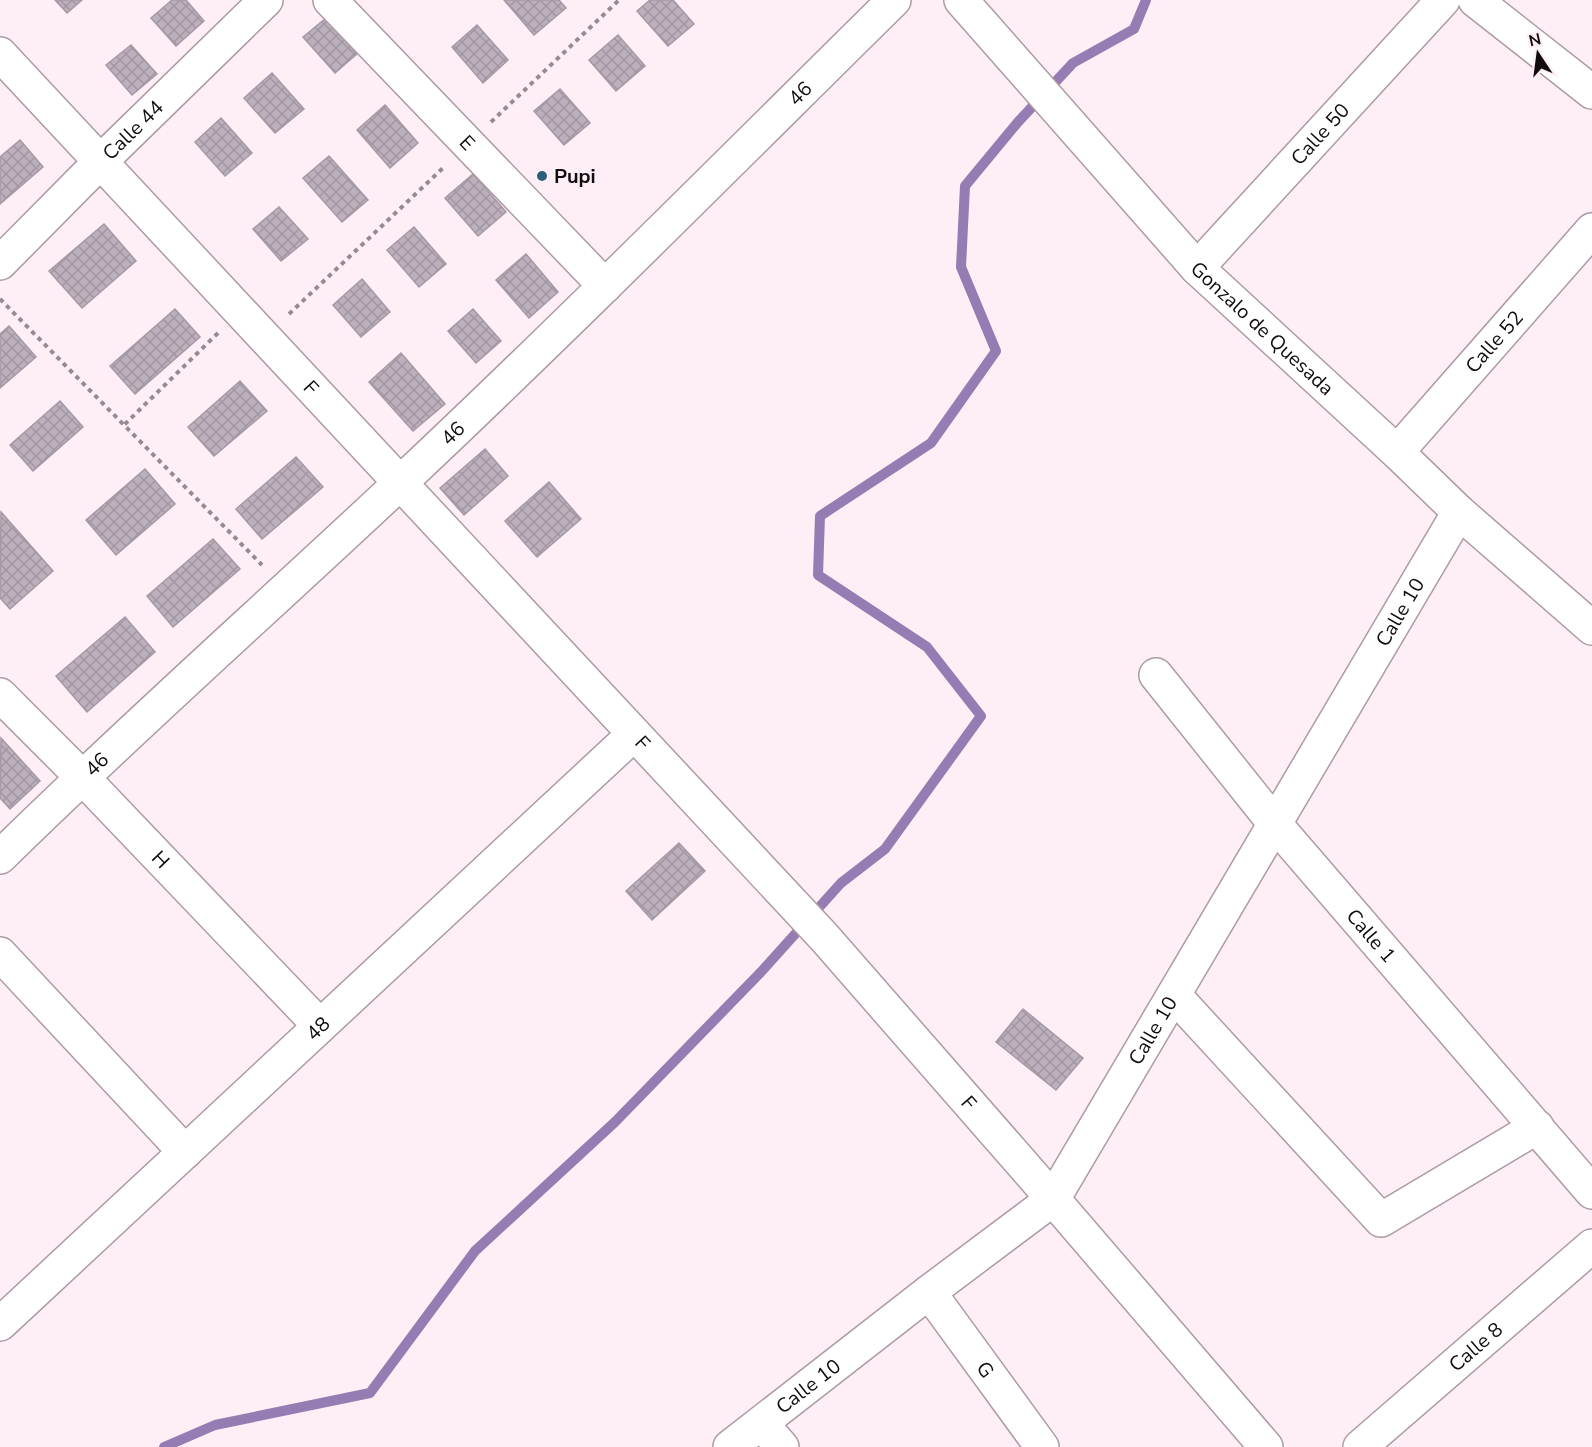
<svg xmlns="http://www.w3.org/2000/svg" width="1592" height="1447" font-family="'Nunito Sans',sans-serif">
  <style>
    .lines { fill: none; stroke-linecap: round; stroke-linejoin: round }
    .stream { stroke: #957cb3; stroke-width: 10 }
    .building { fill: url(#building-cross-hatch); stroke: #a599a5; stroke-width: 1.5 }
    .minor-casing { stroke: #ad9ba3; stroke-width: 36 }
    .path { stroke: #958b90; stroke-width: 4; stroke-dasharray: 4.5 4.5; stroke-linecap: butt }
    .minor { stroke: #fff; stroke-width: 33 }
    .poi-dot { fill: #2c5f7c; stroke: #feeff6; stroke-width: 2 }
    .labels { text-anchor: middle; stroke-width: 6; stroke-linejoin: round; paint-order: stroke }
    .street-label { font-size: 20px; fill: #110c0e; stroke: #feeff6 }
    .poi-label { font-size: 20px; font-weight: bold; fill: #110c0e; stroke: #feeff6; text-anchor: start }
  </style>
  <defs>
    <pattern id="building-cross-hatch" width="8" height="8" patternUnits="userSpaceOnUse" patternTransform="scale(1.5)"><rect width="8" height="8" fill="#bdb0bd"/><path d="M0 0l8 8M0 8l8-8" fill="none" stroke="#a196a1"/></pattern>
  </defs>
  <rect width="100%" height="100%" fill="#feeff6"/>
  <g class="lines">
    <path class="stream" d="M 164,1447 L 215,1425 L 370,1393 L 475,1251 L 615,1122 L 761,972 L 841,883 L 885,849 L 981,716 L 927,647 L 818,575 L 820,516 L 931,443 L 996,351 L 961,267 L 965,186 L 1018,122 L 1073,63 L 1134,29 L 1146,0"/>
  </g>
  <path class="building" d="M 55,0 L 82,0 L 67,13 Z
    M 172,0 L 186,0 L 204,21 L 176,46 L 151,18 Z
    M 504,0 L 559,0 L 566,8 L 534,35 Z
    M 650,0 L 673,0 L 694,24 L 668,46 L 637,11 Z
    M 326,18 L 357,54 L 335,73 L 303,37 Z
    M 477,25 L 508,60 L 483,83 L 452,47 Z
    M 618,35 L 645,66 L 616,91 L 589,60 Z
    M 131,45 L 157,74 L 132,95 L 106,65 Z
    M 272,73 L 304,109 L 275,133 L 244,98 Z
    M 560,89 L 590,123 L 564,145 L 534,111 Z
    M 385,105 L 418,143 L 390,168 L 357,130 Z
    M 221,118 L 252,153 L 225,176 L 195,142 Z
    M 20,140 L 43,167 L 0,204 L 0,157 Z
    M 329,156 L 368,200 L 342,222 L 303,178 Z
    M 473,174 L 506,212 L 478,236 L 445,198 Z
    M 279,207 L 308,239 L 281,261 L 253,229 Z
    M 104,224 L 136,261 L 82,308 L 49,271 Z
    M 414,227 L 446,264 L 419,287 L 387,250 Z
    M 526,254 L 558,292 L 529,318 L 496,280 Z
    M 362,279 L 390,312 L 361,337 L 333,305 Z
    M 175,309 L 200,337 L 135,394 L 110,366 Z
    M 473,309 L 501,341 L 476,363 L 448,331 Z
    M 9,326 L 36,357 L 0,388 L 0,334 Z
    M 401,353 L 445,404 L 413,431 L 369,382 Z
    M 240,381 L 267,411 L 214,456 L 188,427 Z
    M 60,401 L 83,427 L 33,471 L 10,445 Z
    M 485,449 L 508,476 L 464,515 L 440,488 Z
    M 296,457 L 323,487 L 262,539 L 236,509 Z
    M 145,469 L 175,504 L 116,555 L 86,520 Z
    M 549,482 L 581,519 L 537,557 L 505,521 Z
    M 1,512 L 53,571 L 10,609 L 0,598 Z
    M 213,539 L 240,569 L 173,627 L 147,596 Z
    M 125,617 L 155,652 L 87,712 L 56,676 Z
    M 1,738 L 40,781 L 10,809 L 0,798 Z
    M 679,843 L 705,871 L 652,920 L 626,891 Z
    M 1023,1009 L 1083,1058 L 1056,1090 L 996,1042 Z"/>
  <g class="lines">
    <defs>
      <g id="minor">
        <path id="s1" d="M 330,0 L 605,286"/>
        <path id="s2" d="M 961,0 L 1197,268 L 1397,452 L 1459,512 L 1592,628"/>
        <path d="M 1475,0 L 1592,92"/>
        <path id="s3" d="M 0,54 L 824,937 L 1053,1199 L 1266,1447"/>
        <path id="s4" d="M 0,263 L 100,162 L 266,0"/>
        <path id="s5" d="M 1197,268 L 1443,0"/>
        <path id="s6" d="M 1397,452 L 1592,230"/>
        <path id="s7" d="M 1156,675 L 1275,824 L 1592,1192"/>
        <path id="s8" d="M 0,695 L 82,777 L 320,1026"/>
        <path id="s9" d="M 0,857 C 130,729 267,608 400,483 C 568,325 730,162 894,0"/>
        <path d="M 0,954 L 185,1152"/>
        <path d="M 1174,995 L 1381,1220 L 1537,1127"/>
        <path id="s10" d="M 929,1292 L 1042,1447"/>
        <path id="s11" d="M 0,1324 L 634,734"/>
        <path d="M 762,1424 L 782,1447"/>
        <path id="s12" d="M 730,1447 L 929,1292 L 1053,1199 L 1459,512"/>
        <path id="s13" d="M 1360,1447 L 1592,1246"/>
      </g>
    </defs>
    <use href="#minor" class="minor-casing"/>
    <path class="path" d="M 491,122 L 619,0
      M 0,299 L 124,425
      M 289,314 L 444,167
      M 218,333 L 124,425 L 262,565"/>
    <use href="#minor" class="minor"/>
  </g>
  <circle class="poi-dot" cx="542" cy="176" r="6"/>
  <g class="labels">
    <g class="street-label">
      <text dy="7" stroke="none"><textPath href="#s9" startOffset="1106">46</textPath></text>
      <text dy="7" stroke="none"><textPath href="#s4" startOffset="188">Calle 44</textPath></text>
      <text dy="7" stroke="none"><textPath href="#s5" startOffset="182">Calle 50</textPath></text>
      <text dy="7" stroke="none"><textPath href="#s1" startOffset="198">E</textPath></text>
      <text dy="7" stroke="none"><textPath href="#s2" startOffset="446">Gonzalo de Quesada</textPath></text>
      <text dy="7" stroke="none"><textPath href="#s6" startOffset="147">Calle 52</textPath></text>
      <text dy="7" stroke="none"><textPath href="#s3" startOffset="456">F</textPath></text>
      <text dy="7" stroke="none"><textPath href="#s9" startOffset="620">46</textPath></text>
      <text dy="7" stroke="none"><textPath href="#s12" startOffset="1089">Calle 10</textPath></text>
      <text dy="7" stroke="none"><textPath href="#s3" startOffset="942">F</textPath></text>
      <text dy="7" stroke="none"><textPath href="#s9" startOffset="134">46</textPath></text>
      <text dy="7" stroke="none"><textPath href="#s8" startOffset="230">H</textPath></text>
      <text dy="7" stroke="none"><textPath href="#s7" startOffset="338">Calle 1</textPath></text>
      <text dy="7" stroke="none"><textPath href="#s11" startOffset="434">48</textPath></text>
      <text dy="7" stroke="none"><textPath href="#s12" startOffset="603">Calle 10</textPath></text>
      <text dy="7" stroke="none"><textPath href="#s3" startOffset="1428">F</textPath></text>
      <text dy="7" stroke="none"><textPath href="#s13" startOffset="153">Calle 8</textPath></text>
      <text dy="7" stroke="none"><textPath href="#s10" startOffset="96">G</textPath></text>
      <text dy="7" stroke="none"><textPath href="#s12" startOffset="99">Calle 10</textPath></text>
    </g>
    <g class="poi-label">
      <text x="554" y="183">Pupi</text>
    </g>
  </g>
  <g transform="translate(1538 54) rotate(347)" stroke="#feeff6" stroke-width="4.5" paint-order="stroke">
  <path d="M0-4.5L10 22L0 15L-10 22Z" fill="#110c0e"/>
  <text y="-9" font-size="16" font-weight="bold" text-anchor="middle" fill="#110c0e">N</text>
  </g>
</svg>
